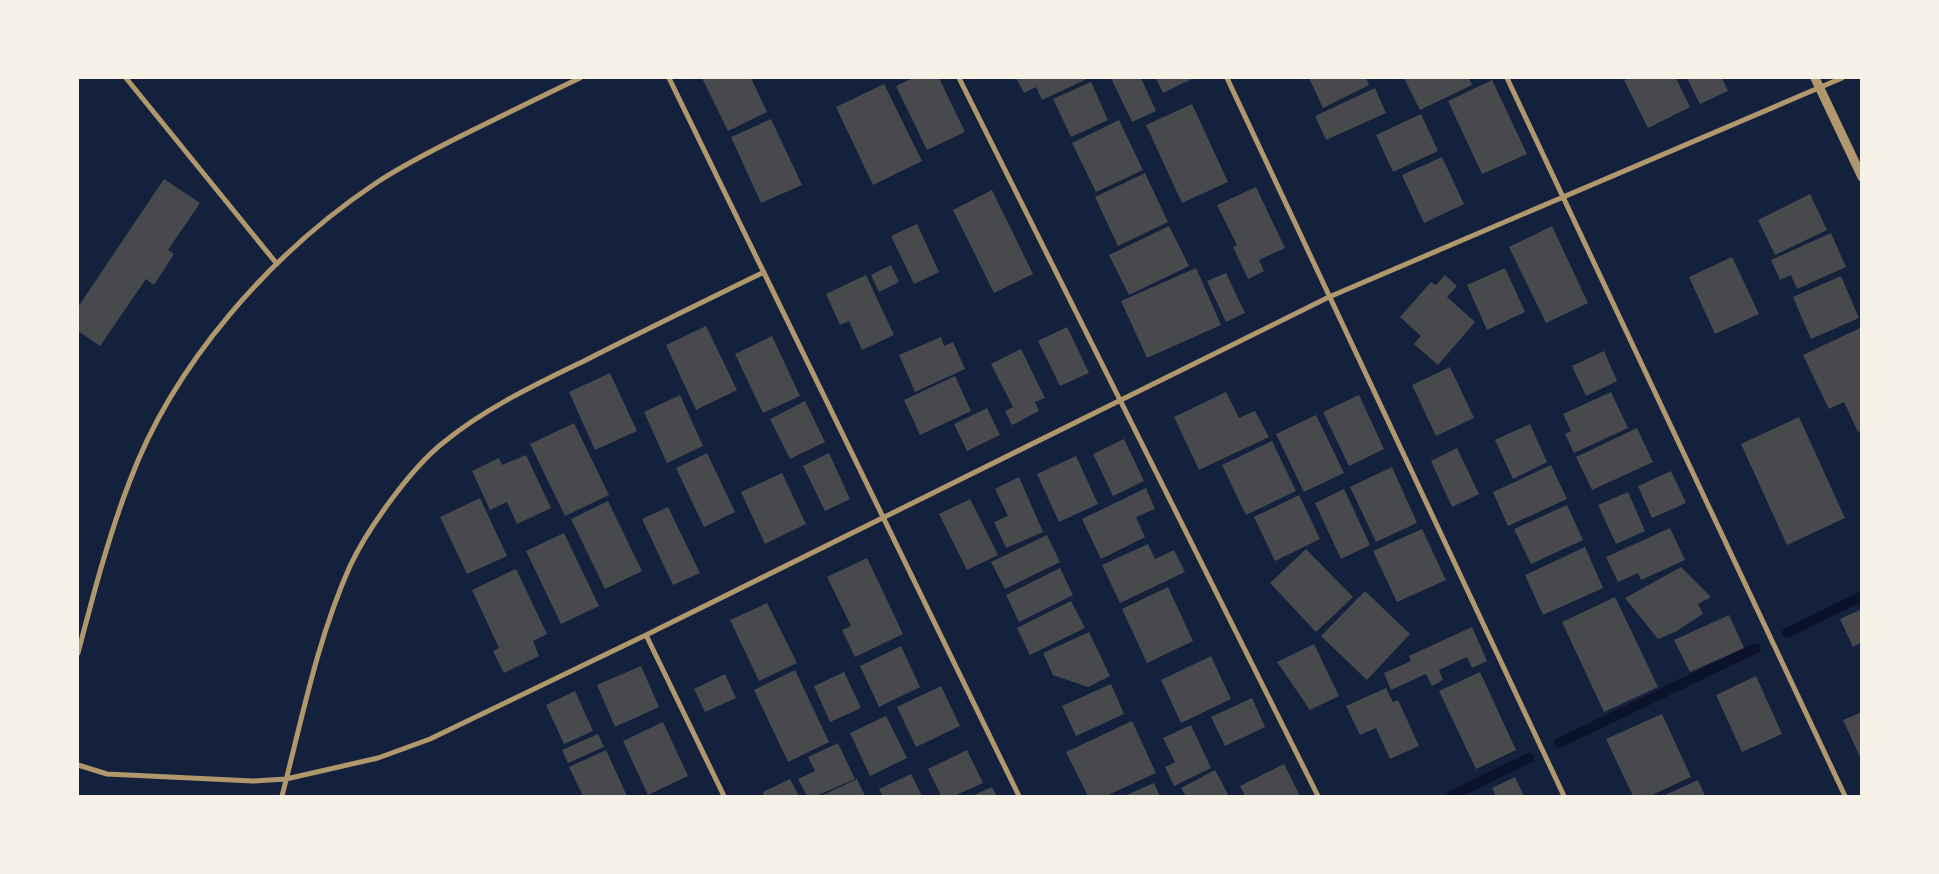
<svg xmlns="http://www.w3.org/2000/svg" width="1939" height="874" font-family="Arial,sans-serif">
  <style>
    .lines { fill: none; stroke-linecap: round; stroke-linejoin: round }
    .stream { stroke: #0b132b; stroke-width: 10 }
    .building { fill: #48494c }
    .minor { stroke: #b1986c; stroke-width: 5 }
    .tertiary { stroke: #b1986c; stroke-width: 9 }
  </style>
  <rect width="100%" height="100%" fill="#14213d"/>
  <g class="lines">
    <path class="stream" d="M 1787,633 L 1862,596
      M 1559,743 L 1756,648
      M 1451,796 L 1529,758"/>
  </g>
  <path class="building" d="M 702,78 L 751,78 L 767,112 L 728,131 Z
    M 913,78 L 939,78 L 965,132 L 927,150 L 896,86 Z
    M 1016,78 L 1089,78 L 1042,100 L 1036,87 L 1024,93 Z
    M 1111,78 L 1141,78 L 1156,111 L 1132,122 Z
    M 1156,78 L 1192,78 L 1192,79 L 1163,93 Z
    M 1309,78 L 1366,78 L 1369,85 L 1323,108 Z
    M 1404,78 L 1469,78 L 1472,85 L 1420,110 Z
    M 1630,78 L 1676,78 L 1690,107 L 1648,128 L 1624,80 Z
    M 1687,78 L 1722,78 L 1728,91 L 1700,104 Z
    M 1492,80 L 1527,154 L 1482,174 L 1448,101 Z
    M 1091,82 L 1108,120 L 1071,137 L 1053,99 Z
    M 884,84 L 922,161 L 873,185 L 836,107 Z
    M 1375,88 L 1386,113 L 1326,140 L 1315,116 Z
    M 1192,104 L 1228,182 L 1182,203 L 1146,125 Z
    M 1421,114 L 1438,151 L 1393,172 L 1376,135 Z
    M 771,119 L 802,185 L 761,203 L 731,137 Z
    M 1119,120 L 1143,170 L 1096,192 L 1072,143 Z
    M 1442,157 L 1464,204 L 1424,223 L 1402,175 Z
    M 1145,173 L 1168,222 L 1118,246 L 1095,197 Z
    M 164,179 L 200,203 L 168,250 L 174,254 L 154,285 L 146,279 L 100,346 L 78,331 L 78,307 Z
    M 1256,187 L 1285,248 L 1259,260 L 1264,271 L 1248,279 L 1233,247 L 1237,245 L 1217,205 Z
    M 992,190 L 1033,274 L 994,293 L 953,210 Z
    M 1810,194 L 1827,230 L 1775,255 L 1758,220 Z
    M 917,224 L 939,272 L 914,284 L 891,236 Z
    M 1169,226 L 1189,266 L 1129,295 L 1109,255 Z
    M 1552,226 L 1588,303 L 1546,323 L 1509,247 Z
    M 1831,233 L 1846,267 L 1797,289 L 1791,275 L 1780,280 L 1771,260 Z
    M 1732,257 L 1759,314 L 1715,334 L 1689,277 Z
    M 891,265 L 899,282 L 879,292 L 871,275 Z
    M 1196,268 L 1221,325 L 1147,358 L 1121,301 Z
    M 1505,268 L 1525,312 L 1487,330 L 1467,285 Z
    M 1226,273 L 1245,313 L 1226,322 L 1207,281 Z
    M 866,275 L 894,335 L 862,350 L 849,321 L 840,325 L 826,294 Z
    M 1445,275 L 1457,286 L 1447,297 L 1475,322 L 1438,365 L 1414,344 L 1421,336 L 1400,317 L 1431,282 L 1436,285 Z
    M 1841,276 L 1859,318 L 1811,339 L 1793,297 Z
    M 706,326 L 737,390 L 696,410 L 666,345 Z
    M 1067,327 L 1089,373 L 1060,386 L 1038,341 Z
    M 1862,327 L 1862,430 L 1858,432 L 1844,402 L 1829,409 L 1803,355 Z
    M 772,336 L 800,396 L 763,413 L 735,354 Z
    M 941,337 L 944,346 L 953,342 L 965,369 L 915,392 L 899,355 Z
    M 1021,349 L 1045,398 L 1035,402 L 1039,411 L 1012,425 L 1005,411 L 1013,407 L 991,364 Z
    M 1604,351 L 1617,381 L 1586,396 L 1572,366 Z
    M 1450,367 L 1474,418 L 1436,436 L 1412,385 Z
    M 610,373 L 637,431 L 595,450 L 569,392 Z
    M 955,376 L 971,411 L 920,435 L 904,400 Z
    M 1226,392 L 1239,418 L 1255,411 L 1269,437 L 1199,470 L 1174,417 Z
    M 1611,392 L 1628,428 L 1574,453 L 1565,434 L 1571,431 L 1563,414 Z
    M 680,395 L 703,446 L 667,463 L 644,412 Z
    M 1359,395 L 1384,449 L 1349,466 L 1323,412 Z
    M 805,401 L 825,442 L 790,459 L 770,419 Z
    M 987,408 L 1000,435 L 967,451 L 954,424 Z
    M 1316,415 L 1344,473 L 1304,492 L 1276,434 Z
    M 1799,417 L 1845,518 L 1787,545 L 1741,444 Z
    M 574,423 L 609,495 L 565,516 L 530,444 Z
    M 1530,424 L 1547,462 L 1513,479 L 1495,440 Z
    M 1637,428 L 1653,462 L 1592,490 L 1576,457 Z
    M 1124,439 L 1144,481 L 1113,496 L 1093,454 Z
    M 1272,441 L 1296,491 L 1246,515 L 1222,465 Z
    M 1457,448 L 1479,494 L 1452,507 L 1431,461 Z
    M 707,453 L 735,512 L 704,527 L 676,468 Z
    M 829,453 L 850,499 L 825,511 L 803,466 Z
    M 526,455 L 551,508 L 517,524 L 507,502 L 490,510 L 472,471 L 499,458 L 502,465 Z
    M 1076,456 L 1098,504 L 1059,522 L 1037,474 Z
    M 1551,465 L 1567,499 L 1508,526 L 1493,492 Z
    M 1392,467 L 1417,523 L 1376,542 L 1350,487 Z
    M 1671,471 L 1686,503 L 1652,518 L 1638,486 Z
    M 782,473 L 806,524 L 765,544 L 741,492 Z
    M 1019,477 L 1043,532 L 1006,548 L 994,522 L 1008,516 L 995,489 Z
    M 1146,488 L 1155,509 L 1136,517 L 1145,537 L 1101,559 L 1082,519 Z
    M 1344,489 L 1370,545 L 1341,559 L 1315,503 Z
    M 1628,492 L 1645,531 L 1616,544 L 1598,505 Z
    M 1299,495 L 1320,539 L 1275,561 L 1254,517 Z
    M 480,498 L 507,556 L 467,574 L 440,517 Z
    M 970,499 L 998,555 L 967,570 L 939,514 Z
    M 608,501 L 642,571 L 605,589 L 571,519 Z
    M 1567,505 L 1583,540 L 1531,564 L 1514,529 Z
    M 668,507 L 700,573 L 673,585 L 642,519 Z
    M 1670,528 L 1685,560 L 1641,580 L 1638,573 L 1618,582 L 1606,557 Z
    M 1422,529 L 1446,580 L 1397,602 L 1373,551 Z
    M 564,533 L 599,606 L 561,624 L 526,551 Z
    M 1047,535 L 1060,562 L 1005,589 L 991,562 Z
    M 1148,544 L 1155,559 L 1174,550 L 1185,572 L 1120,603 L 1102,565 Z
    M 1585,547 L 1603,588 L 1543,615 L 1525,575 Z
    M 1306,549 L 1353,597 L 1316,632 L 1270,583 Z
    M 867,558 L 903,634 L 855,657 L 842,630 L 851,626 L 827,577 Z
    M 1681,567 L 1711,597 L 1698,604 L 1703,614 L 1675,632 L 1658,639 L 1625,598 Z
    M 1060,568 L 1073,595 L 1019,622 L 1006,595 Z
    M 516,569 L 547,634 L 533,641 L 539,656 L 504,673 L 493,651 L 499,648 L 472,590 Z
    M 1168,587 L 1193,641 L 1147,663 L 1122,609 Z
    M 1365,591 L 1410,634 L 1367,680 L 1321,636 Z
    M 1615,597 L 1658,687 L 1604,712 L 1562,622 Z
    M 1071,601 L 1085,628 L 1030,655 L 1017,628 Z
    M 767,603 L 797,663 L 759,681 L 730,620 Z
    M 1862,609 L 1862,642 L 1853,647 L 1840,619 Z
    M 1729,615 L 1744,648 L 1690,672 L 1674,640 Z
    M 1472,627 L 1487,661 L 1472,668 L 1467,657 L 1439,670 L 1443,680 L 1432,686 L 1426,674 L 1391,690 L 1384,673 L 1411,661 L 1409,656 Z
    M 1089,632 L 1110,676 L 1088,687 L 1053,675 L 1043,653 Z
    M 1314,644 L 1339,696 L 1310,710 L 1277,662 Z
    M 901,646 L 920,687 L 879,707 L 860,666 Z
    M 1211,656 L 1231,699 L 1181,723 L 1161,680 Z
    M 641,666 L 659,707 L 615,727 L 597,685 Z
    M 795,670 L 829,742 L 788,762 L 754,690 Z
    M 844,672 L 861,708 L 830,722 L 814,686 Z
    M 1480,672 L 1516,750 L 1476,769 L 1439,691 Z
    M 725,674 L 736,698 L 705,712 L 694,689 Z
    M 1756,676 L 1782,734 L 1742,752 L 1716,695 Z
    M 1111,684 L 1124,714 L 1076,736 L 1062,706 Z
    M 941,686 L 960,726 L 916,747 L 897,707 Z
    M 1386,688 L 1393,702 L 1398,700 L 1419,746 L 1390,759 L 1376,728 L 1360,735 L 1346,706 Z
    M 575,691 L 593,731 L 564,744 L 546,705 Z
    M 1252,698 L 1265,727 L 1225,746 L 1211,717 Z
    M 1862,712 L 1862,761 L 1843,720 Z
    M 1662,714 L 1691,777 L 1650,796 L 1633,796 L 1606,739 Z
    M 886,716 L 907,758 L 870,776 L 850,733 Z
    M 1132,721 L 1156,773 L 1106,796 L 1088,796 L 1066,752 Z
    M 663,722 L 688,776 L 648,795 L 623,741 Z
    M 1191,725 L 1211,768 L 1174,786 L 1165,767 L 1175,762 L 1163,738 Z
    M 598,734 L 604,747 L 568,763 L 562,750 Z
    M 838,743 L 855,779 L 816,796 L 807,796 L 798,779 L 815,771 L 808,757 Z
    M 606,750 L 627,796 L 583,796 L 569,767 Z
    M 967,750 L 983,783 L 954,796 L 941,796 L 928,769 Z
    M 1284,764 L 1300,796 L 1245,796 L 1240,786 Z
    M 1215,770 L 1229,796 L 1186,796 L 1181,788 Z
    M 911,774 L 922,796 L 883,796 L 879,789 Z
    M 1515,777 L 1524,796 L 1496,796 L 1492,788 Z
    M 790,779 L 799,796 L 764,796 L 763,792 Z
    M 857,779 L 865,796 L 821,796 Z
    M 1698,780 L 1705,796 L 1663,796 Z
    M 1154,783 L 1160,796 L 1124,796 Z
    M 992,787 L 997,796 L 972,796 Z"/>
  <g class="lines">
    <path class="minor" d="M 126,78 L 277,264
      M 669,78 L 1019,796
      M 959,78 L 1318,796
      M 1227,78 L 1564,796
      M 1507,78 L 1845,796
      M 646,635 L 724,796
      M 78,653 C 93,596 108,538 129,483 C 173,364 271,253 376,183 C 406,163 439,147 471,131 C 508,113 544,95 580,78
      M 78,765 L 107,774 L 253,781 L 286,779 L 378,758 L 430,739 L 646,635 L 1329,297 L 1842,78
      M 282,796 C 302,719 317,640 350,566 C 368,528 411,468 444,442 C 487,407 537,384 586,360 C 645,330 705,301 764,272"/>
    <path class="tertiary" d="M 1815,78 L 1862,177"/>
  </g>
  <rect width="1939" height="874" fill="none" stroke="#f6f1e7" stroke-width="158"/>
</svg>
